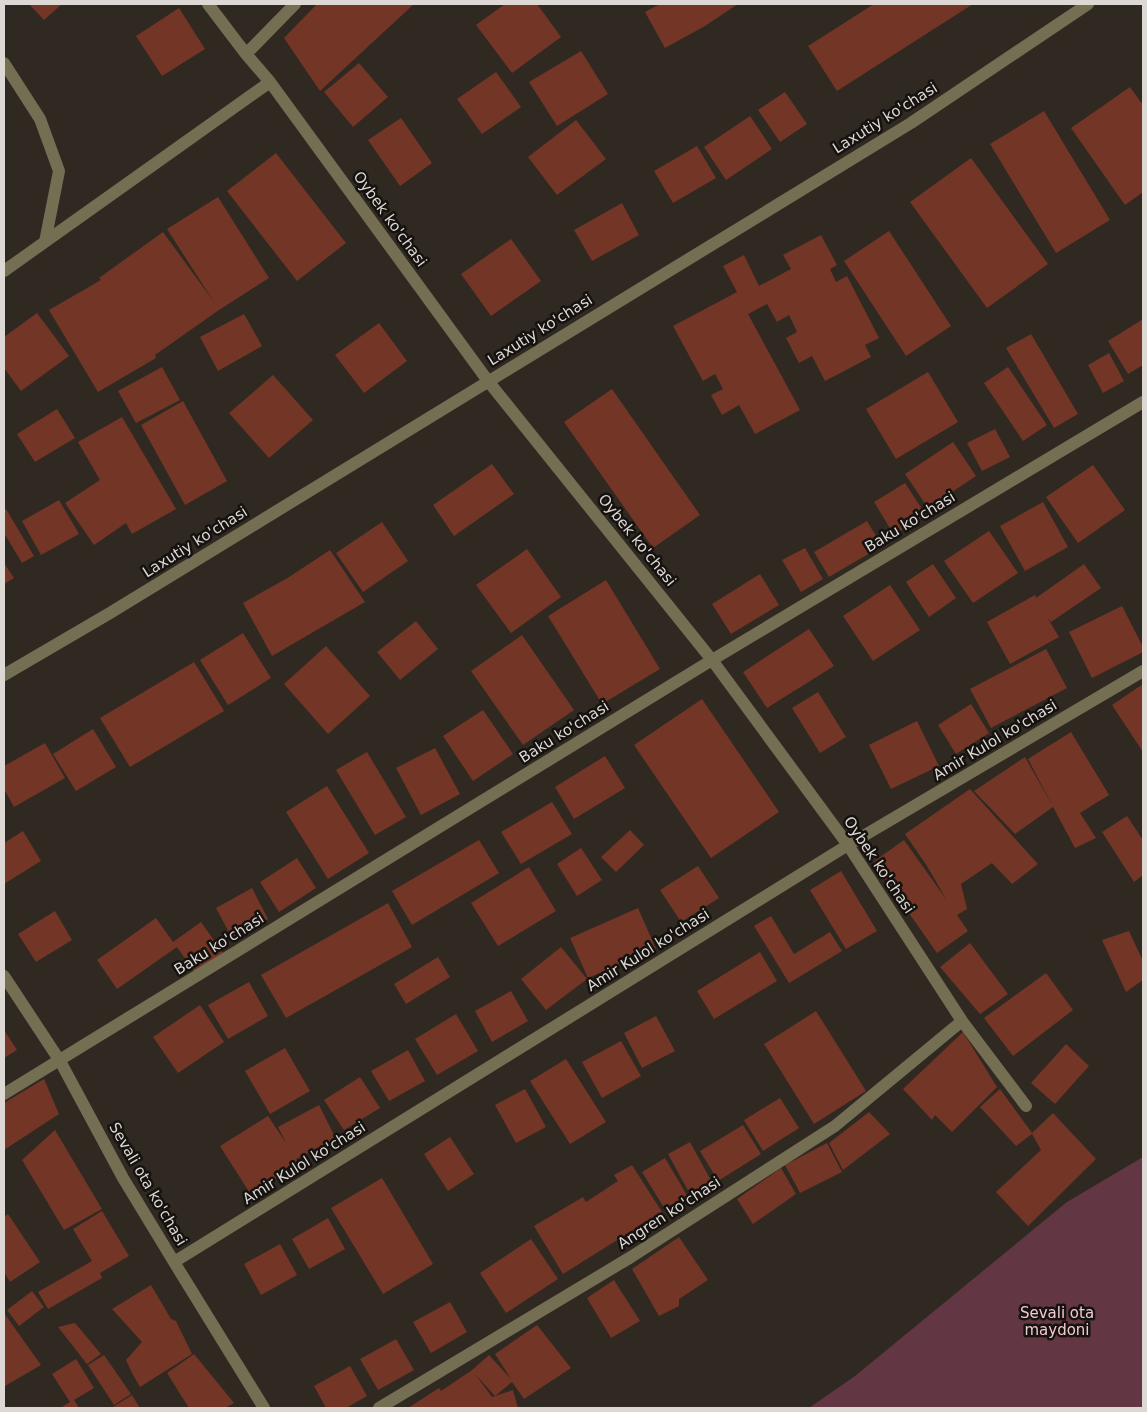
<svg xmlns="http://www.w3.org/2000/svg" width="1147" height="1412" font-family="'DejaVu Sans',sans-serif">
  <style>
    .green { fill: #623743 }
    .building { fill: #733525 }
    .lines { fill: none; stroke-linecap: round; stroke-linejoin: round }
    .minor { stroke: #746e53; stroke-width: 12 }
    .labels { text-anchor: middle; stroke-width: 5; stroke-linejoin: round; paint-order: stroke }
    .street-label { font-size: 15px; fill: #ddd8d4; stroke: #15120f }
    .park-label { font-size: 15px; fill: #f2c8d1; stroke: #15120f }
  </style>
  <rect width="100%" height="100%" fill="#302922"/>
  <path class="green" d="M 1143,1157 L 1143,1408 L 809,1408 L 855,1376 L 1067,1202 Z"/>
  <path class="building" d="M 29,4 L 62,4 L 44,20 Z
    M 317,4 L 414,4 L 320,91 L 284,38 Z
    M 505,4 L 537,4 L 561,37 L 512,73 L 476,25 Z
    M 660,4 L 738,4 L 705,26 L 665,48 L 645,12 Z
    M 874,4 L 973,4 L 837,91 L 808,46 Z
    M 179,8 L 205,49 L 162,76 L 136,36 Z
    M 581,51 L 608,94 L 557,126 L 529,82 Z
    M 359,63 L 388,97 L 353,127 L 324,92 Z
    M 496,72 L 521,107 L 482,134 L 457,99 Z
    M 1130,87 L 1143,105 L 1143,192 L 1125,205 L 1071,128 Z
    M 785,92 L 807,124 L 780,142 L 758,110 Z
    M 1044,111 L 1110,220 L 1056,253 L 990,144 Z
    M 750,116 L 772,149 L 726,180 L 704,147 Z
    M 401,118 L 432,163 L 400,186 L 368,140 Z
    M 576,120 L 606,159 L 557,195 L 528,157 Z
    M 697,146 L 716,178 L 673,203 L 654,171 Z
    M 276,153 L 346,243 L 297,281 L 227,191 Z
    M 971,158 L 1048,264 L 987,308 L 910,202 Z
    M 218,197 L 269,278 L 219,310 L 155,355 L 156,358 L 98,392 L 49,310 L 101,280 L 99,278 L 163,232 L 214,302 L 167,229 Z
    M 622,203 L 639,235 L 592,261 L 574,230 Z
    M 889,231 L 951,326 L 906,356 L 844,261 Z
    M 821,235 L 837,265 L 830,269 L 836,282 L 847,276 L 879,338 L 865,345 L 871,357 L 825,381 L 812,356 L 799,363 L 786,338 L 797,332 L 789,315 L 777,322 L 767,304 L 748,314 L 800,410 L 755,434 L 739,405 L 722,415 L 711,395 L 723,389 L 715,374 L 703,381 L 673,326 L 737,292 L 723,266 L 744,255 L 759,286 L 791,269 L 783,255 Z
    M 511,239 L 541,281 L 491,316 L 461,274 Z
    M 37,313 L 69,356 L 21,391 L 4,368 L 4,337 Z
    M 244,314 L 262,346 L 218,371 L 200,337 Z
    M 1143,319 L 1143,365 L 1128,374 L 1108,341 Z
    M 379,323 L 407,361 L 364,393 L 335,355 Z
    M 1031,334 L 1078,414 L 1054,428 L 1006,348 Z
    M 1109,353 L 1124,381 L 1103,393 L 1088,365 Z
    M 162,367 L 180,400 L 136,423 L 118,391 Z
    M 1008,367 L 1047,425 L 1023,441 L 984,383 Z
    M 928,372 L 958,422 L 896,459 L 866,409 Z
    M 273,375 L 313,420 L 269,458 L 229,413 Z
    M 612,389 L 700,515 L 653,548 L 564,422 Z
    M 183,401 L 227,481 L 185,505 L 141,425 Z
    M 57,409 L 75,438 L 35,462 L 17,434 Z
    M 122,417 L 176,509 L 132,534 L 126,523 L 94,545 L 65,503 L 100,480 L 78,442 Z
    M 995,429 L 1010,457 L 982,471 L 967,443 Z
    M 953,442 L 976,476 L 928,508 L 905,474 Z
    M 492,464 L 514,494 L 454,536 L 433,505 Z
    M 1093,465 L 1125,510 L 1078,543 L 1046,497 Z
    M 905,483 L 926,515 L 894,535 L 874,502 Z
    M 59,500 L 79,534 L 41,555 L 22,521 Z
    M 1043,502 L 1068,547 L 1025,571 L 1000,526 Z
    M 6,509 L 34,556 L 22,563 L 4,533 L 4,510 Z
    M 867,521 L 882,546 L 829,577 L 814,552 Z
    M 382,522 L 408,561 L 363,592 L 336,553 Z
    M 989,531 L 1018,573 L 973,603 L 944,561 Z
    M 805,548 L 823,579 L 801,592 L 782,560 Z
    M 527,549 L 561,597 L 511,633 L 476,585 Z
    M 330,550 L 365,602 L 272,656 L 243,603 L 289,577 Z
    M 4,563 L 14,578 L 4,584 Z
    M 933,564 L 956,598 L 929,617 L 906,582 Z
    M 1084,564 L 1101,588 L 1051,622 L 1047,617 L 1059,637 L 1010,664 L 987,622 L 1035,595 L 1036,598 Z
    M 760,574 L 779,605 L 731,634 L 712,604 Z
    M 606,580 L 660,669 L 602,704 L 548,616 Z
    M 890,585 L 920,630 L 873,661 L 843,616 Z
    M 1122,606 L 1143,647 L 1143,652 L 1092,678 L 1069,632 Z
    M 416,621 L 438,649 L 400,680 L 377,652 Z
    M 809,629 L 834,666 L 767,708 L 743,672 Z
    M 243,633 L 271,678 L 228,705 L 200,660 Z
    M 522,635 L 574,710 L 523,745 L 471,671 Z
    M 326,646 L 370,696 L 328,734 L 284,684 Z
    M 1046,649 L 1067,688 L 991,728 L 970,689 Z
    M 194,662 L 224,711 L 130,767 L 100,718 Z
    M 1143,684 L 1143,752 L 1112,705 Z
    M 818,692 L 846,737 L 820,753 L 792,708 Z
    M 702,699 L 779,812 L 711,858 L 634,745 Z
    M 971,704 L 989,733 L 956,754 L 938,725 Z
    M 483,710 L 513,754 L 473,781 L 443,736 Z
    M 917,721 L 939,766 L 891,789 L 869,745 Z
    M 93,729 L 116,767 L 76,791 L 53,754 Z
    M 1071,732 L 1109,795 L 1080,813 L 1096,838 L 1075,848 L 1053,807 L 1015,834 L 974,791 L 1025,757 L 1052,805 L 1028,759 Z
    M 45,743 L 65,778 L 14,807 L 4,789 L 4,766 Z
    M 435,748 L 460,794 L 421,815 L 396,768 Z
    M 367,752 L 406,817 L 375,835 L 336,770 Z
    M 605,756 L 625,788 L 574,819 L 555,787 Z
    M 327,786 L 369,853 L 328,879 L 286,812 Z
    M 970,789 L 1038,864 L 1012,884 L 992,863 L 961,884 L 967,909 L 957,915 L 968,931 L 937,953 L 873,862 L 904,840 L 946,899 L 927,866 L 905,834 Z
    M 552,802 L 572,834 L 521,864 L 501,832 Z
    M 1127,816 L 1143,840 L 1143,875 L 1134,882 L 1102,832 Z
    M 630,830 L 644,845 L 616,872 L 601,857 Z
    M 23,831 L 41,861 L 4,884 L 4,843 Z
    M 479,840 L 499,873 L 412,925 L 392,891 Z
    M 581,848 L 602,880 L 577,896 L 557,864 Z
    M 297,858 L 316,888 L 279,912 L 260,882 Z
    M 698,866 L 719,898 L 681,922 L 660,890 Z
    M 529,867 L 556,911 L 498,946 L 471,903 Z
    M 841,871 L 877,931 L 846,949 L 810,890 Z
    M 252,888 L 268,919 L 232,938 L 216,908 Z
    M 388,903 L 412,947 L 286,1018 L 261,975 Z
    M 638,908 L 656,949 L 588,978 L 570,938 Z
    M 55,911 L 72,940 L 36,962 L 18,934 Z
    M 771,916 L 794,954 L 830,932 L 842,951 L 789,983 L 754,926 Z
    M 156,918 L 173,942 L 201,922 L 223,953 L 195,973 L 177,947 L 117,989 L 97,960 Z
    M 1129,931 L 1143,961 L 1143,980 L 1126,992 L 1102,940 Z
    M 970,943 L 1008,994 L 980,1014 L 940,967 Z
    M 561,947 L 587,979 L 546,1010 L 521,979 Z
    M 760,952 L 777,981 L 714,1019 L 697,991 Z
    M 438,957 L 450,977 L 406,1004 L 394,984 Z
    M 1046,973 L 1073,1010 L 1013,1056 L 984,1018 Z
    M 249,982 L 268,1016 L 228,1039 L 208,1005 Z
    M 511,991 L 528,1021 L 492,1042 L 475,1011 Z
    M 200,1005 L 224,1042 L 178,1073 L 153,1037 Z
    M 816,1011 L 866,1091 L 814,1124 L 764,1044 Z
    M 456,1014 L 478,1051 L 437,1075 L 415,1039 Z
    M 656,1016 L 675,1051 L 642,1068 L 624,1033 Z
    M 4,1030 L 17,1050 L 4,1058 Z
    M 963,1032 L 997,1087 L 952,1132 L 935,1115 L 932,1120 L 903,1089 Z
    M 621,1041 L 641,1076 L 602,1098 L 582,1062 Z
    M 1066,1044 L 1089,1066 L 1055,1104 L 1031,1083 Z
    M 285,1048 L 310,1091 L 270,1114 L 245,1071 Z
    M 408,1050 L 425,1081 L 389,1101 L 371,1071 Z
    M 566,1059 L 606,1122 L 570,1144 L 530,1081 Z
    M 360,1077 L 380,1108 L 344,1130 L 324,1100 Z
    M 44,1079 L 59,1114 L 4,1150 L 4,1103 Z
    M 525,1089 L 546,1127 L 516,1143 L 495,1105 Z
    M 1000,1089 L 1032,1133 L 1053,1113 L 1096,1159 L 1028,1226 L 996,1192 L 1041,1150 L 1032,1134 L 1016,1146 L 980,1107 Z
    M 780,1098 L 799,1128 L 763,1151 L 744,1120 Z
    M 319,1105 L 336,1139 L 296,1159 L 299,1164 L 251,1195 L 220,1146 L 268,1116 L 286,1143 L 278,1127 Z
    M 869,1112 L 890,1134 L 843,1170 L 829,1143 Z
    M 743,1125 L 761,1154 L 718,1181 L 700,1151 Z
    M 55,1130 L 102,1209 L 64,1230 L 22,1160 Z
    M 450,1137 L 474,1174 L 448,1191 L 424,1154 Z
    M 690,1142 L 713,1184 L 691,1196 L 668,1154 Z
    M 827,1143 L 842,1172 L 800,1193 L 785,1165 Z
    M 665,1158 L 688,1197 L 666,1211 L 642,1172 Z
    M 632,1165 L 662,1212 L 563,1274 L 534,1226 L 583,1197 L 586,1202 L 618,1181 L 614,1175 Z
    M 781,1168 L 796,1194 L 753,1224 L 737,1199 Z
    M 382,1178 L 433,1264 L 383,1294 L 331,1208 Z
    M 102,1211 L 129,1256 L 100,1273 L 102,1278 L 48,1309 L 38,1292 L 92,1261 L 73,1229 Z
    M 8,1214 L 40,1262 L 10,1282 L 4,1272 L 4,1217 Z
    M 328,1218 L 345,1249 L 309,1269 L 292,1239 Z
    M 679,1237 L 708,1280 L 679,1299 L 679,1306 L 659,1316 L 632,1269 Z
    M 531,1239 L 558,1279 L 506,1313 L 480,1273 Z
    M 280,1244 L 297,1275 L 261,1295 L 244,1264 Z
    M 614,1280 L 640,1321 L 611,1338 L 587,1298 Z
    M 151,1285 L 171,1319 L 176,1321 L 192,1354 L 140,1387 L 132,1373 L 126,1360 L 142,1342 L 112,1309 Z
    M 32,1291 L 44,1307 L 19,1326 L 7,1310 Z
    M 450,1302 L 467,1332 L 431,1353 L 413,1322 Z
    M 4,1313 L 41,1365 L 5,1386 L 4,1384 Z
    M 75,1323 L 101,1354 L 87,1364 L 58,1327 Z
    M 537,1325 L 571,1368 L 524,1399 L 512,1382 L 495,1396 L 475,1374 L 492,1397 L 513,1390 L 518,1408 L 408,1408 L 439,1388 L 441,1391 L 472,1370 L 489,1355 L 511,1379 L 495,1354 Z
    M 396,1339 L 414,1370 L 378,1390 L 360,1359 Z
    M 194,1354 L 234,1403 L 225,1408 L 189,1408 L 167,1373 Z
    M 104,1355 L 131,1394 L 114,1405 L 88,1365 Z
    M 76,1359 L 94,1388 L 74,1400 L 79,1408 L 60,1408 L 70,1402 L 52,1374 Z
    M 350,1366 L 367,1396 L 346,1408 L 326,1408 L 314,1386 Z
    M 132,1395 L 140,1408 L 113,1408 L 113,1407 Z"/>
  <g class="lines">
    <path class="minor" d="M 208,4 L 246,54 L 270,82 L 488,381 L 712,660 L 848,845 L 962,1021 L 1026,1106
      M 246,54 L 295,4
      M 4,63 L 40,119 L 59,171 L 45,242
      M 4,271 L 270,82
      M 4,675 L 110,613 L 911,123 L 1088,4
      M 4,976 L 60,1061 L 123,1178 L 174,1262 L 264,1408
      M 4,1094 L 712,660 L 1143,402
      M 174,1262 L 848,845 L 1143,671
      M 379,1408 L 631,1257 L 835,1126 L 962,1021"/>
  </g>
  <g class="labels">
    <g class="street-label">
      <text transform="translate(885 118) rotate(-32)" y="5">Laxutiy ko'chasi</text>
      <text transform="translate(390 219) rotate(54)" y="5">Oybek ko'chasi</text>
      <text transform="translate(540 330) rotate(-32)" y="5">Laxutiy ko'chasi</text>
      <text transform="translate(910 522) rotate(-31)" y="5">Baku ko'chasi</text>
      <text transform="translate(637 540) rotate(51)" y="5">Oybek ko'chasi</text>
      <text transform="translate(195 542) rotate(-32)" y="5">Laxutiy ko'chasi</text>
      <text transform="translate(564 732) rotate(-32)" y="5">Baku ko'chasi</text>
      <text transform="translate(995 740) rotate(-31)" y="5">Amir Kulol ko'chasi</text>
      <text transform="translate(879 865) rotate(56)" y="5">Oybek ko'chasi</text>
      <text transform="translate(219 944) rotate(-32)" y="5">Baku ko'chasi</text>
      <text transform="translate(648 950) rotate(-32)" y="5">Amir Kulol ko'chasi</text>
      <text transform="translate(304 1163) rotate(-32)" y="5">Amir Kulol ko'chasi</text>
      <text transform="translate(148 1184) rotate(60)" y="5">Sevali ota ko'chasi</text>
      <text transform="translate(669 1213) rotate(-33)" y="5">Angren ko'chasi</text>
    </g>
    <g class="park-label">
      <text x="1057" y="1318">Sevali ota<tspan x="1057" dy="17">maydoni</tspan></text>
    </g>
  </g>
  <rect width="1147" height="1412" fill="none" stroke="#ddd8d4" stroke-width="10"/>
</svg>
